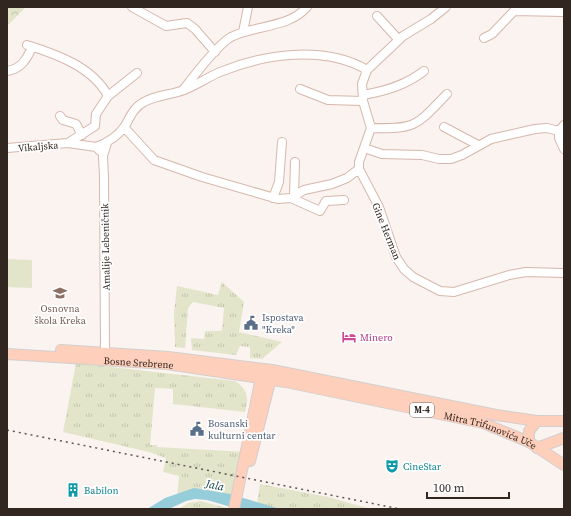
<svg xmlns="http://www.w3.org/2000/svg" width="571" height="516" font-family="'Source Serif 4',serif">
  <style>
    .grass { fill: url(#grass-tufts) }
    .forest { fill: url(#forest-crowns) }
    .green { fill: #e2e5ca }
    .water { fill: #96cdda }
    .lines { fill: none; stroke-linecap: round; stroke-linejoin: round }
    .minor-casing { stroke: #d7b7aa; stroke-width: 10 }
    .major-casing { stroke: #d2cfce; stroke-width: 12 }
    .minor { stroke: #fff; stroke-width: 8 }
    .major { stroke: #fecfbb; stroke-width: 10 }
    .rail { stroke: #605550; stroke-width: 1.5; stroke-dasharray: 2 4; stroke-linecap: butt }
    .labels { text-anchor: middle; stroke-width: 3.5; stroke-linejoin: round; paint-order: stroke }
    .shield { fill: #fff; stroke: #706763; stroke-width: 1 }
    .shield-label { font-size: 9px; font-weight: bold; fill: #322620 }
    .street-label { font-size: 10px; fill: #322620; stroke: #fff }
    .education-label { font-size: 10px; fill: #785e54; stroke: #fff }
    .service-label { font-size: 10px; fill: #4e5e75; stroke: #fff; text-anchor: start }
    .hotel-label { font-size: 10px; fill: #b23c85; stroke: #fff; text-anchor: start }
    .culture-label { font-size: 10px; fill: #0d838f; stroke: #fff; text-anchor: start }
    .water-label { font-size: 11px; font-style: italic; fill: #033842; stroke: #fff }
  </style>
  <defs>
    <pattern id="grass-tufts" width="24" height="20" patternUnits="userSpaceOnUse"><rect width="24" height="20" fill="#e2e5ca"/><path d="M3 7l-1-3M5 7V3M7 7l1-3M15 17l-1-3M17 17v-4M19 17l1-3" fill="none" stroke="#c2c4ad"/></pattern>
    <pattern id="forest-crowns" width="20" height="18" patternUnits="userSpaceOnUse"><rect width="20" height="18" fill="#e2e5ca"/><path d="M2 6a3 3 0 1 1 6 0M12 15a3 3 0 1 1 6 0" fill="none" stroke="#c2c4ad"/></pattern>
  </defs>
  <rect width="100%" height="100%" fill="#faf3f0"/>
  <path class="grass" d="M 222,282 L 244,302 L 239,332 L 282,342 L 262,359 L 250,358 L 250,347 L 240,346 L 236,355 L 192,350 L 191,338 L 204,339 L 205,331 L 222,331 L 224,308 L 193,302 L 188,308 L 185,348 L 175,347 L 174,313 L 177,286 L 218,295 Z
    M 76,363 L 235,381 C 248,389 249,399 245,412 L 173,404 L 173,389 L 155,388 L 150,445 L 157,445 L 157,447 L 246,452 L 235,501 L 207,494 L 177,498 L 179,476 L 163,472 L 166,458 L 149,452 L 63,432 Z
    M 260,484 L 328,497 L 371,509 L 256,509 Z
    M 200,501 L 227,508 L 228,509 L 179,509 L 188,503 Z"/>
  <path class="forest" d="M 7,7 L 26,7 L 7,26 Z"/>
  <path class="green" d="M 7,259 L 32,260 L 32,288 L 7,287 Z"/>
  <path class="water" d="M 194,488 L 230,494 L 280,509 L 238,509 L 207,500 L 195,499 L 186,501 L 169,509 L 147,509 L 165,498 Z"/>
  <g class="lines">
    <defs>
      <path id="minor" d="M 132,7 L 166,26 L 187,23 L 195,29 L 215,52
        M 377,16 L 399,40
        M 243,32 L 248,7
        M 484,38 L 492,34 L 514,11 L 564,12
        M 27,45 C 56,54 93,67 108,96 L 96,114 L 95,126 L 68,143
        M 367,70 L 362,84 L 363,101 L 371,128 L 359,162 L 359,169 L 379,207 L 396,257 L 404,269 L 413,277 L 440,291 L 454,292 L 509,275 L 526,272 L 564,273
        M 7,71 C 21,69 27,59 32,47
        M 300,89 L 328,100 L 363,101
        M 183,90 C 193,77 217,45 231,37 C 255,25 289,28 307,7
        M 363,95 C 386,91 406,85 424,71
        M 108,96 L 137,73
        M 60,116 L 63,120 L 76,124 L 82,135
        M 564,125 L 559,131 L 559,138 L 564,149
        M 124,127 L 154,160 L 202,177 L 278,199 L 291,198 L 304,190 L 332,184 L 347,178 L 359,169
        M 444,127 L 478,145
        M 371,128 C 417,129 416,126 447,94
        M 96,147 C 107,143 118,136 125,126 C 130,117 134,107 144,102 C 156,95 171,95 184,90 C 197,85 208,77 220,72 C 264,54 324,45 367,70 L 403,36 L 431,19 L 446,7
        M 7,148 L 68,143 L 96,147 L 100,151
        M 364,148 L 382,154 L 422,155 L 439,159 L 451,159 L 462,155 L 491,139 L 535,129 L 547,128 L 559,131
        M 294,196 L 295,162
        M 273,198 L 279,182 L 282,142
        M 291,198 L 320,211 L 326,201 L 344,200
        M 105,352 L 104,177 L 103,156 L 107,143"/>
      <g id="major">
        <path d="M 61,350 L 168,357 L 272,370 L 496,415 L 537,421 L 564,421"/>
        <path id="s1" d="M 7,354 L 167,364 L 286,382 L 483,423 L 529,442 L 564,465"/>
        <path d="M 529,442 L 529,431 L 537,421"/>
        <path d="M 537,448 L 564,438"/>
        <path d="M 250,461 L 272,374"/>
        <path d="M 234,509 L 262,373"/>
      </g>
    </defs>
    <use href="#minor" class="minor-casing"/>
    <use href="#major" class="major-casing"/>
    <use href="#minor" class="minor"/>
    <use href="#major" class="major"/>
    <path class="rail" d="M 7,430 L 400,509"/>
  </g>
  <defs>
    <symbol id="school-bare" viewBox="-9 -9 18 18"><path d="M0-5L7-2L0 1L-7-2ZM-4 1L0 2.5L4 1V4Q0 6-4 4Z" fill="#8d6e63" stroke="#fff" stroke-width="2.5" paint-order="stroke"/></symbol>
    <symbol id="civic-bare" viewBox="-9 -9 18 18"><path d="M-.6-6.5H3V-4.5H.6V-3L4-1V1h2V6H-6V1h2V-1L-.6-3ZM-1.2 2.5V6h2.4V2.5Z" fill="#5c6f8a" stroke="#fff" stroke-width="2.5" paint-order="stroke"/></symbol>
    <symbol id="hotel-bare" viewBox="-9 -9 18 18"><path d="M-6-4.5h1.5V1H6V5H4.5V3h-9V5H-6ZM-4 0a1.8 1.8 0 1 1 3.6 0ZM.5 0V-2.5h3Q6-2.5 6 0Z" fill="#d1479c" stroke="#fff" stroke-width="2.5" paint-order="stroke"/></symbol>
    <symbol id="theatre-bare" viewBox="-9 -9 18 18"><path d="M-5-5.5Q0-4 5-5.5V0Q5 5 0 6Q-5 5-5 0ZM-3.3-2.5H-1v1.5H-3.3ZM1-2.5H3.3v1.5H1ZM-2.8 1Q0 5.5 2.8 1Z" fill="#0f9aa8" stroke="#fff" stroke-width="2.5" paint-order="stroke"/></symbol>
    <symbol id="building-bare" viewBox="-9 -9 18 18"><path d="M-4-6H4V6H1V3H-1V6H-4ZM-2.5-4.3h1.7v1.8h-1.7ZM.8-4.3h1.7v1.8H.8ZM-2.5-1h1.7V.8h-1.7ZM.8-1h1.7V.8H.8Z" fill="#0f9aa8" stroke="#fff" stroke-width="2.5" paint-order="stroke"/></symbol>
  </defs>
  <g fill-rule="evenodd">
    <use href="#school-bare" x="50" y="283" width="20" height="20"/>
    <use href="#civic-bare" x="241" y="313" width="20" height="20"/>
    <use href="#hotel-bare" x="339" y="327" width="20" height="20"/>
    <use href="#civic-bare" x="187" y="419" width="20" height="20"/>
    <use href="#theatre-bare" x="382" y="456" width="20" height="20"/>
    <use href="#building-bare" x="63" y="480" width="20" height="20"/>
  </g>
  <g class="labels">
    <rect class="shield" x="410" y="403" width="24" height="14" rx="3"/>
    <g class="shield-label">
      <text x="422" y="413">M-4</text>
    </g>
    <g class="street-label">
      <text transform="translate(38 146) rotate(-5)" y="4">Vikaljska</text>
      <text transform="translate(387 231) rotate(68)" y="4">Gine Herman</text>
      <text transform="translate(105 247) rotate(-91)" y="4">Amalije Lebeničnik</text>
      <text dy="4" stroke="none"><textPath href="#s1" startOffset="132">Bosne Srebrene</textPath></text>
      <text dy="4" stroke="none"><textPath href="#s1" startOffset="491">Mitra Trifunovića Uče</textPath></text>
    </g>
    <g class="education-label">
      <text x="60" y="312">Osnovna<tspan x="60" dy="12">škola Kreka</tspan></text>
    </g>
    <g class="service-label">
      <text x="262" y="321">Ispostava<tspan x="262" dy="12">"Kreka"</tspan></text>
      <text x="208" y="427">Bosanski<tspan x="208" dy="12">kulturni centar</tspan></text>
    </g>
    <g class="hotel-label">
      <text x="360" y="341">Minero</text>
    </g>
    <g class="culture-label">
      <text x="403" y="470">CineStar</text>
      <text x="84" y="494">Babilon</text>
    </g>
    <g class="water-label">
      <text transform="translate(215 485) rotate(12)" y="4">Jala</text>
    </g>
  </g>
  <rect width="571" height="516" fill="none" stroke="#322620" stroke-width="16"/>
  <path d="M427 492v6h82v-6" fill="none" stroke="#322620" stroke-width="2"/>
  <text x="433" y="492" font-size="12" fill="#322620" stroke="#ffffff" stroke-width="3" paint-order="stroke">100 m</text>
</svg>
